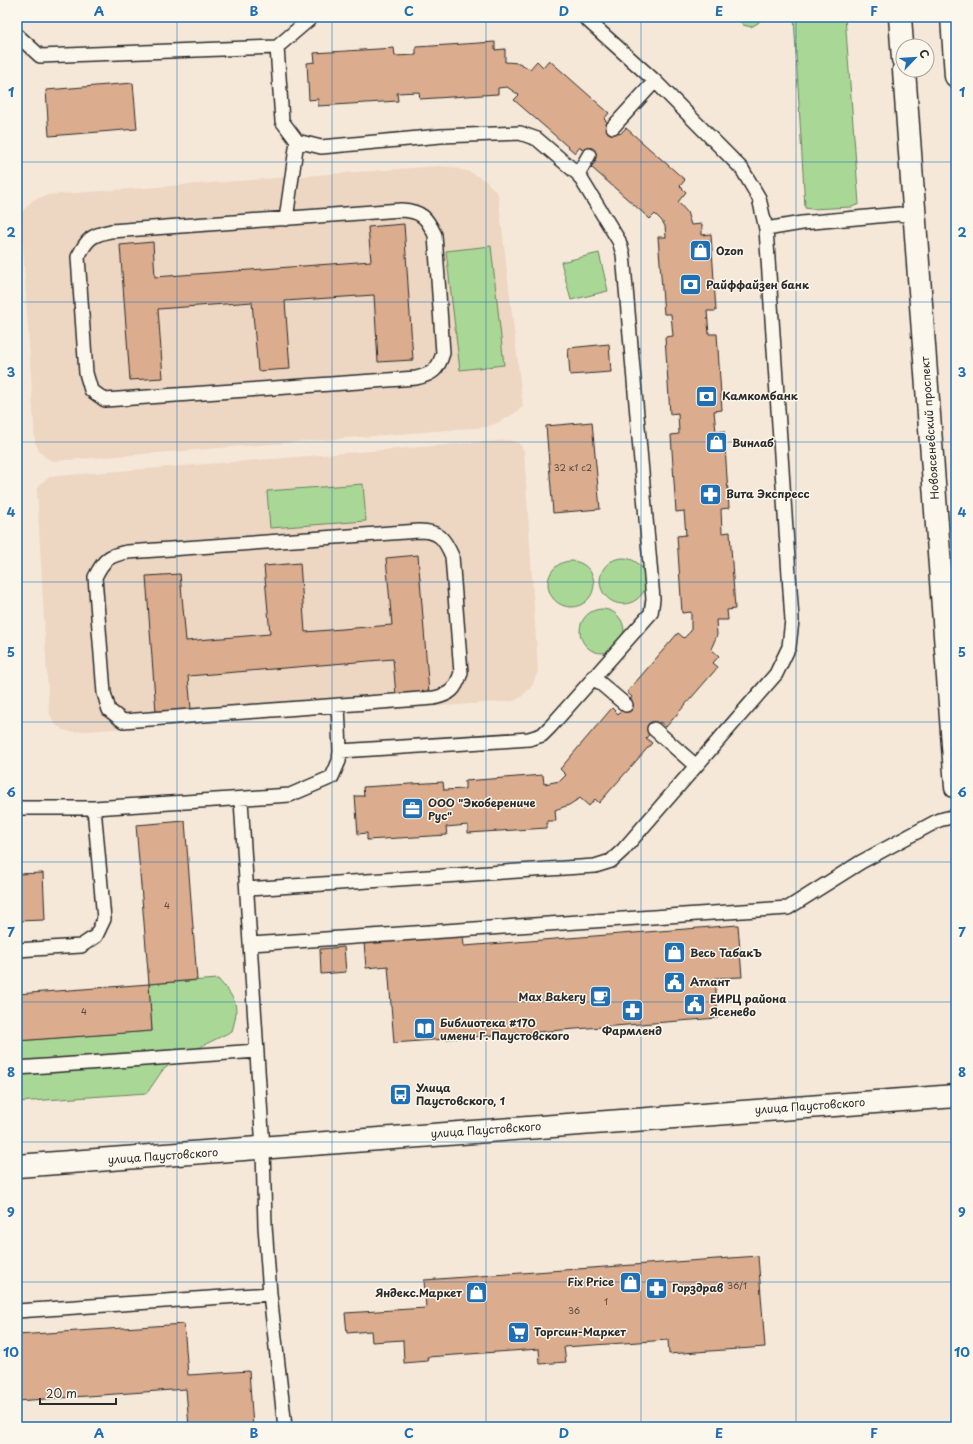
<svg xmlns="http://www.w3.org/2000/svg" width="973" height="1444" font-family="'Playpen Sans',sans-serif">
  <style>
    .built { fill: #edd6c2 }
    .green { fill: #a9d796; stroke: #6a8160 }
    .building { fill: #dbac8d; stroke: #2b2b2b }
    .lines { fill: none; stroke-linecap: round; stroke-linejoin: round }
    .service-casing { stroke: #2b2b2b; stroke-width: 16 }
    .secondary-casing { stroke: #2b2b2b; stroke-width: 25 }
    .service { stroke: #fbf7ec; stroke-width: 13 }
    .secondary { stroke: #fbf7ec; stroke-width: 22 }
    .grid { fill: none; stroke: #1f6fb2; stroke-width: 1; stroke-opacity: 0.55 }
    .labels { text-anchor: middle; stroke-width: 3; stroke-linejoin: round; paint-order: stroke }
    .number-label { font-size: 9px; fill: #574b44 }
    .poi-label { font-size: 11px; font-weight: bold; fill: #2b2b2b; stroke: #fbf7ec; text-anchor: start }
    .street-label { font-size: 11px; fill: #2b2b2b; stroke: #fbf7ec }
    .neatline { fill: none; stroke: #1f6fb2; stroke-width: 1.5 }
    .grid-label { font-size: 13px; text-anchor: middle; font-weight: bold; fill: #1f6fb2 }
  </style>
  <rect width="100%" height="100%" fill="#f5e8d9"/>
  <filter id="ink" filterUnits="userSpaceOnUse"><feTurbulence type="fractalNoise" baseFrequency=".025" numOctaves="2"/><feDisplacementMap in="SourceGraphic" scale="8" xChannelSelector="R" yChannelSelector="G"/><feConvolveMatrix kernelMatrix="1 2 1 2 8 2 1 2 1" color-interpolation-filters="sRGB"/></filter>
  <g filter="url(#ink)">
    <path class="built" d="M 439,166 L 452,167 L 470,172 L 486,181 L 498,194 L 523,407 L 512,415 L 499,422 L 487,427 L 54,461 L 46,458 L 39,451 L 35,442 L 21,213 L 33,200 L 48,195 Z
      M 509,440 L 520,444 L 524,451 L 538,671 L 532,686 L 520,698 L 514,701 L 71,732 L 63,730 L 54,723 L 49,712 L 37,490 L 41,483 L 50,477 L 56,476 Z"/>
    <path class="green" d="M 738,17 L 763,17 L 758,23 L 751,27 L 743,25 Z
      M 794,17 L 845,17 L 859,204 L 852,207 L 811,209 L 805,208 Z
      M 491,246 L 504,365 L 460,370 L 446,251 Z
      M 599,253 L 608,291 L 571,300 L 561,262 Z
      M 363,484 L 366,521 L 270,528 L 267,491 Z
      M600 581a23 23 0 1 1 46 0a23 23 0 1 1-46 0Z
      M548 584a23 23 0 1 1 46 0a23 23 0 1 1-46 0Z
      M580 631a22 22 0 1 1 44 0a22 22 0 1 1-44 0Z
      M 218,979 C 236,1000 240,1004 232,1031 L 176,1059 L 162,1071 L 147,1093 L 17,1102 L 17,1041 L 152,1031 L 149,984 Z"/>
    <path class="building" d="M 495,42 L 495,50 L 505,49 L 505,62 L 519,63 L 530,69 L 537,61 L 543,67 L 549,60 L 609,113 L 604,119 L 620,134 L 626,128 L 685,180 L 680,186 L 686,192 L 678,202 L 687,212 L 691,225 L 702,224 L 702,235 L 711,234 L 716,311 L 707,311 L 709,334 L 717,334 L 722,410 L 714,411 L 716,432 L 724,431 L 729,508 L 721,509 L 722,533 L 730,532 L 735,609 L 727,610 L 728,620 L 716,620 L 717,635 L 711,649 L 719,656 L 713,663 L 718,667 L 666,727 L 660,722 L 654,729 L 646,738 L 652,743 L 599,803 L 595,799 L 589,806 L 580,798 L 569,805 L 555,810 L 556,821 L 547,821 L 547,828 L 468,833 L 468,825 L 446,827 L 447,835 L 367,840 L 367,833 L 358,834 L 355,796 L 364,796 L 363,787 L 443,782 L 444,790 L 465,789 L 465,781 L 543,775 L 544,784 L 560,781 L 566,775 L 560,769 L 612,708 L 618,714 L 632,697 L 627,692 L 678,633 L 684,638 L 691,631 L 691,612 L 682,613 L 677,536 L 686,535 L 684,511 L 676,512 L 671,435 L 679,434 L 678,413 L 670,414 L 665,337 L 673,336 L 671,314 L 664,314 L 658,237 L 666,237 L 665,226 L 662,221 L 655,214 L 650,219 L 591,167 L 596,161 L 580,147 L 575,153 L 514,100 L 519,95 L 507,87 L 498,88 L 498,94 L 420,99 L 419,92 L 397,93 L 398,101 L 318,106 L 318,99 L 309,100 L 307,63 L 315,62 L 314,53 L 394,48 L 395,56 L 416,55 L 416,47 Z
      M 133,83 L 137,129 L 49,136 L 46,90 Z
      M 404,224 L 413,360 L 378,362 L 374,295 L 285,301 L 290,369 L 258,371 L 252,302 L 158,309 L 163,378 L 130,380 L 120,245 L 153,242 L 155,277 L 371,261 L 368,227 Z
      M 609,344 L 611,372 L 570,375 L 568,348 Z
      M 592,422 L 600,509 L 553,513 L 546,426 Z
      M 418,555 L 429,693 L 396,696 L 393,659 L 188,676 L 191,709 L 156,712 L 146,576 L 180,574 L 186,641 L 270,634 L 264,566 L 300,563 L 305,632 L 392,625 L 386,558 Z
      M 185,821 L 197,980 L 149,984 L 136,825 Z
      M 43,873 L 45,920 L 17,921 L 17,874 Z
      M 738,925 L 742,977 L 715,978 L 718,1018 L 394,1043 L 388,966 L 366,968 L 364,942 L 463,935 L 464,946 Z
      M 344,947 L 346,972 L 321,974 L 320,949 Z
      M 149,984 L 152,1031 L 17,1041 L 17,994 Z
      M 758,1256 L 765,1347 L 669,1354 L 668,1340 L 564,1347 L 566,1362 L 540,1364 L 539,1349 L 427,1357 L 428,1361 L 404,1363 L 403,1340 L 372,1342 L 371,1331 L 347,1333 L 345,1313 L 426,1308 L 424,1280 Z
      M 184,1324 L 188,1375 L 249,1371 L 253,1427 L 189,1427 L 186,1389 L 17,1401 L 17,1335 Z"/>
    <g class="lines">
      <defs>
        <path id="service" d="M 17,35 L 40,56 L 277,47 L 312,17
          M 613,127 L 655,81
          M 578,174 L 589,155
          M 401,210 C 422,211 427,218 435,235 L 443,353 C 438,370 433,374 416,378 L 105,400 L 91,390 L 86,373 L 78,257 C 87,239 91,235 111,231 Z
          M 286,219 L 297,141
          M 766,229 L 802,223 L 899,214 L 915,217
          M 419,531 C 439,531 444,538 452,556 L 461,673 C 455,690 451,694 434,698 L 123,721 L 109,710 L 104,693 L 95,577 C 104,559 109,555 128,552 Z
          M 593,677 L 626,705
          M 338,705 L 340,751
          M 654,729 L 696,766
          M 241,800 L 263,1149 L 265,1226 L 270,1294 L 285,1427
          M 17,808 L 94,808 L 290,795 L 332,777 L 339,761 L 340,751 L 529,739 L 542,735 L 551,726 L 651,613 L 653,599 L 623,254 L 619,241 L 578,174 L 537,139 L 520,133 L 441,136 L 321,147 L 297,141 L 282,121 L 277,47
          M 247,889 L 595,866 L 611,861 L 623,850 L 776,674 L 789,647 L 792,620 L 766,229 L 759,198 L 742,169 L 655,81 L 584,17
          M 251,944 L 788,908 L 861,862 L 939,820 L 956,816
          M 17,950 L 81,946 L 96,936 L 104,919 L 94,808
          M 17,1068 L 257,1051
          M 17,1311 L 270,1294"/>
        <path id="secondary" d="M 900,17 L 903,59
          M 952,17 L 956,76
          M 904,70 L 956,787
          M 17,1166 L 956,1096"/>
      </defs>
      <use href="#service" class="service-casing"/>
      <use href="#secondary" class="secondary-casing"/>
      <use href="#service" class="service"/>
      <use href="#secondary" class="secondary"/>
    </g>
  </g>
  <path class="grid" d="M 177,17 L 177,1427M 332,17 L 332,1427M 486,17 L 486,1427M 641,17 L 641,1427M 796,17 L 796,1427M 17,162 L 956,162M 17,302 L 956,302M 17,442 L 956,442M 17,582 L 956,582M 17,722 L 956,722M 17,862 L 956,862M 17,1002 L 956,1002M 17,1142 L 956,1142M 17,1282 L 956,1282"/>
  <defs>
    <symbol id="shop-square" viewBox="-11 -11 22 22"><rect x="-9" y="-9" width="18" height="18" rx="4" fill="#1f6fb2" stroke="#fbf7ec"/><path d="M-5-2.5h2.3a2.7 3.5 0 0 1 5.4 0H5L5.5 6h-11ZM-1.5-2.5h3a1.5 2.3 0 0 0-3 0Z" fill="#fff"/></symbol>
    <symbol id="bank-square" viewBox="-11 -11 22 22"><rect x="-9" y="-9" width="18" height="18" rx="4" fill="#1f6fb2" stroke="#fbf7ec"/><path d="M-6-4H6V4H-6ZM0-2.3a2.3 2.3 0 1 0 0 4.6a2.3 2.3 0 1 0 0-4.6Z" fill="#fff"/></symbol>
    <symbol id="pharmacy-square" viewBox="-11 -11 22 22"><rect x="-9" y="-9" width="18" height="18" rx="4" fill="#1f6fb2" stroke="#fbf7ec"/><path d="M-2-6h4v4h4v4h-4v4h-4v-4h-4v-4h4Z" fill="#fff"/></symbol>
    <symbol id="office-square" viewBox="-11 -11 22 22"><rect x="-9" y="-9" width="18" height="18" rx="4" fill="#1f6fb2" stroke="#fbf7ec"/><path d="M-6-3h4V-5.5h4V-3h4V5H-6ZM-1-4.5V-3h2v-1.5ZM-6 0V1H6V0Z" fill="#fff"/></symbol>
    <symbol id="civic-square" viewBox="-11 -11 22 22"><rect x="-9" y="-9" width="18" height="18" rx="4" fill="#1f6fb2" stroke="#fbf7ec"/><path d="M-.6-6.5H3V-4.5H.6V-3L4-1V1h2V6H-6V1h2V-1L-.6-3ZM-1.2 2.5V6h2.4V2.5Z" fill="#fff"/></symbol>
    <symbol id="cafe-square" viewBox="-11 -11 22 22"><rect x="-9" y="-9" width="18" height="18" rx="4" fill="#1f6fb2" stroke="#fbf7ec"/><path d="M-5.5-4.5H6V0H3Q3 3.5 0 3.5H-2.5Q-5.5 3.5-5.5 0ZM3-3.2v2h1.7v-2ZM-6 4.5H4V6H-6Z" fill="#fff"/></symbol>
    <symbol id="library-square" viewBox="-11 -11 22 22"><rect x="-9" y="-9" width="18" height="18" rx="4" fill="#1f6fb2" stroke="#fbf7ec"/><path d="M-6-4Q-3-5.5-.7-3.5V5Q-3 3-6 4ZM6-4Q3-5.5 .7-3.5V5Q3 3 6 4Z" fill="#fff"/></symbol>
    <symbol id="bus-square" viewBox="-11 -11 22 22"><rect x="-9" y="-9" width="18" height="18" rx="4" fill="#1f6fb2" stroke="#fbf7ec"/><path d="M-5-6H5V4H4V6H2V4H-2V6H-4V4H-5ZM-3.5-4V0h7V-4ZM-3.5 1.2v1.5H-2V1.2ZM2 1.2v1.5H3.5V1.2Z" fill="#fff"/></symbol>
    <symbol id="supermarket-square" viewBox="-11 -11 22 22"><rect x="-9" y="-9" width="18" height="18" rx="4" fill="#1f6fb2" stroke="#fbf7ec"/><path d="M-6-5.5h2.5l.6 2H6L4.5 2H-2.5L-4.4-4H-6ZM-1.5 3.2a1.3 1.3 0 1 0 .1 0ZM3 3.2a1.3 1.3 0 1 0 .1 0Z" fill="#fff"/></symbol>
  </defs>
  <g fill-rule="evenodd">
    <use href="#shop-square" x="688" y="238" width="25" height="25"/>
    <use href="#bank-square" x="678" y="272" width="25" height="25"/>
    <use href="#bank-square" x="694" y="384" width="25" height="25"/>
    <use href="#shop-square" x="704" y="430" width="25" height="25"/>
    <use href="#pharmacy-square" x="698" y="482" width="25" height="25"/>
    <use href="#office-square" x="400" y="796" width="25" height="25"/>
    <use href="#shop-square" x="662" y="940" width="25" height="25"/>
    <use href="#civic-square" x="662" y="970" width="25" height="25"/>
    <use href="#cafe-square" x="588" y="984" width="25" height="25"/>
    <use href="#civic-square" x="682" y="992" width="25" height="25"/>
    <use href="#pharmacy-square" x="620" y="998" width="25" height="25"/>
    <use href="#library-square" x="412" y="1016" width="25" height="25"/>
    <use href="#bus-square" x="388" y="1082" width="25" height="25"/>
    <use href="#shop-square" x="618" y="1270" width="25" height="25"/>
    <use href="#pharmacy-square" x="644" y="1276" width="25" height="25"/>
    <use href="#shop-square" x="464" y="1280" width="25" height="25"/>
    <use href="#supermarket-square" x="506" y="1320" width="25" height="25"/>
  </g>
  <g class="labels">
    <g class="number-label">
      <text x="573" y="471">32 к1 с2</text>
      <text x="167" y="909">4</text>
      <text x="84" y="1015">4</text>
      <text x="737" y="1289">36/1</text>
      <text x="606" y="1305">1</text>
      <text x="574" y="1314">36</text>
    </g>
    <g class="poi-label">
      <text x="716" y="255">Ozon</text>
      <text x="706" y="289">Райффайзен банк</text>
      <text x="722" y="400">Камкомбанк</text>
      <text x="732" y="447">Винлаб</text>
      <text x="726" y="498">Вита Экспресс</text>
      <text x="428" y="807">ООО "Экоберениче<tspan x="428" dy="13">Рус"</tspan></text>
      <text x="690" y="957">Весь ТабакЪ</text>
      <text x="690" y="986">Атлант</text>
      <text x="586" y="1001" text-anchor="end">Max Bakery</text>
      <text x="710" y="1003">ЕИРЦ района<tspan x="710" dy="13">Ясенево</tspan></text>
      <text x="440" y="1027">Библиотека #170<tspan x="440" dy="13">имени Г. Паустовского</tspan></text>
      <text x="632" y="1035" text-anchor="middle">Фармленд</text>
      <text x="416" y="1092">Улица<tspan x="416" dy="13">Паустовского, 1</tspan></text>
      <text x="614" y="1286" text-anchor="end">Fix Price</text>
      <text x="672" y="1292">Горздрав</text>
      <text x="462" y="1297" text-anchor="end">Яндекс.Маркет</text>
      <text x="534" y="1336">Торгсин-Маркет</text>
    </g>
    <g class="street-label">
      <text transform="translate(930 428) rotate(-94)" y="4">Новоясеневский проспект</text>
      <text transform="translate(810 1106) rotate(-4)" y="4">улица Паустовского</text>
      <text transform="translate(486 1130) rotate(-4)" y="4">улица Паустовского</text>
      <text transform="translate(163 1156) rotate(-4)" y="4">улица Паустовского</text>
    </g>
  </g>
  <rect width="973" height="1444" fill="none" stroke="#fbf7ec" stroke-width="44"/>
  <g transform="translate(915 58) rotate(65)"><circle r="19" fill="#fbf7ec" stroke="#a8a59f"/>
  <path d="M0-3L7 15L0 10L-7 15Z" fill="#1f6fb2"/>
  <text y="-6" font-size="11" font-weight="bold" text-anchor="middle" fill="#2b2b2b">С</text>
  </g>
  <path d="M40 1398v6h76v-6" fill="none" stroke="#2b2b2b" stroke-width="2"/>
  <text x="46" y="1398" font-size="12" fill="#2b2b2b" stroke="#fbf7ec" stroke-width="3" paint-order="stroke">20 m</text>
  <rect x="22" y="22" width="929" height="1400" class="neatline"/>
  <g class="grid-label">
    <text x="99" y="16">A</text>
    <text x="254" y="16">B</text>
    <text x="409" y="16">C</text>
    <text x="564" y="16">D</text>
    <text x="719" y="16">E</text>
    <text x="874" y="16">F</text>
    <text x="11" y="97">1</text>
    <text x="962" y="97">1</text>
    <text x="11" y="237">2</text>
    <text x="962" y="237">2</text>
    <text x="11" y="377">3</text>
    <text x="962" y="377">3</text>
    <text x="11" y="517">4</text>
    <text x="962" y="517">4</text>
    <text x="11" y="657">5</text>
    <text x="962" y="657">5</text>
    <text x="11" y="797">6</text>
    <text x="962" y="797">6</text>
    <text x="11" y="937">7</text>
    <text x="962" y="937">7</text>
    <text x="11" y="1077">8</text>
    <text x="962" y="1077">8</text>
    <text x="11" y="1217">9</text>
    <text x="962" y="1217">9</text>
    <text x="11" y="1357">10</text>
    <text x="962" y="1357">10</text>
    <text x="99" y="1438">A</text>
    <text x="254" y="1438">B</text>
    <text x="409" y="1438">C</text>
    <text x="564" y="1438">D</text>
    <text x="719" y="1438">E</text>
    <text x="874" y="1438">F</text>
  </g>
</svg>
